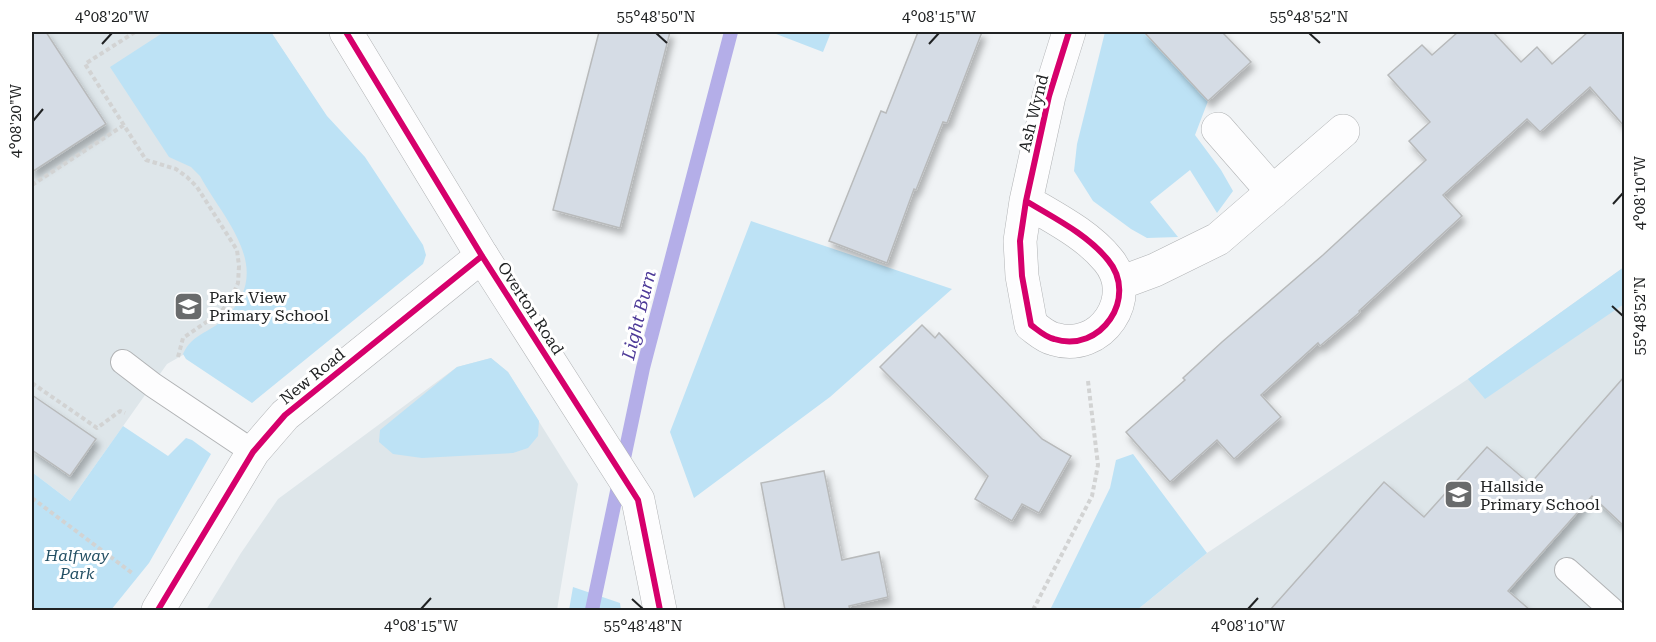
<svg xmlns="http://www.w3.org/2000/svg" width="1656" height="642" font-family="'Roboto Serif',serif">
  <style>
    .built { fill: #dee6ea }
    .green { fill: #bde2f5 }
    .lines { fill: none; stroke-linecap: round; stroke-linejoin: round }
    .stream { stroke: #b4aee8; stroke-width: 14 }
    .building { fill: #d5dce5; stroke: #b8babb; stroke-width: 1.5; filter: url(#shadow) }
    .lane-casing { stroke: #b1b3b5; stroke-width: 26 }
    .street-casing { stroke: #b1b3b5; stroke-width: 34 }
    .secondary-casing { stroke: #b1b3b5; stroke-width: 34 }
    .path { stroke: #d2d3d3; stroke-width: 4; stroke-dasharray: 4.5 3; stroke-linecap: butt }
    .lane { stroke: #fdfdfe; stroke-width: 24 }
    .street { stroke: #fdfdfe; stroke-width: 33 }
    .secondary { stroke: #fdfdfe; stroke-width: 33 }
    .cycleway-casing { stroke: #fff; stroke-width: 10 }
    .cycleway { stroke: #d6006c; stroke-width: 6 }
    .ticks { fill: none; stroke: #202223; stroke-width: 2 }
    .labels { text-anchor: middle; stroke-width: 6; stroke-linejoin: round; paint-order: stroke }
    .street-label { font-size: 16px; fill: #202223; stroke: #fff }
    .poi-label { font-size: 16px; fill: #202223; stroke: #fff; text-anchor: start }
    .park-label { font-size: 16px; font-style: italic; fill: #245064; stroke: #fff }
    .water-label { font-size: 18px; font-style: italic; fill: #4d3a98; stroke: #fff }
    .neatline { fill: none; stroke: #202223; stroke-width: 2 }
    .ticks-label { font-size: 15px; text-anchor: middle; fill: #202223 }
  </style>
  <defs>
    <filter id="shadow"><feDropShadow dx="3.5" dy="6" stdDeviation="3" flood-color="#0004"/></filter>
  </defs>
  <rect width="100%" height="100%" fill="#f0f3f5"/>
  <path class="built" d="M 32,32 L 271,32 L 409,243 L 190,351 L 167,364 L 70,501 L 32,472 Z
    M 1624,267 L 1624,610 L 1137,610 L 1207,553 L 1468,379 Z
    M 491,358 L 508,372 L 578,484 L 557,610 L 206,610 L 241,553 L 278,499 L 457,367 Z"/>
  <path class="green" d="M 164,32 L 271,32 L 327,116 L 365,157 L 423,245 L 426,255 L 423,264 L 252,403 L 186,359 L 183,354 C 192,334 209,333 224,319 C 276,270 226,223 200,176 L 191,167 L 169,157 L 110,67 Z
    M 771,32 L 831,32 L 823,52 Z
    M 1105,32 L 1143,32 L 1208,101 L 1195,135 L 1221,170 L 1233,191 L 1217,213 L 1190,170 L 1150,202 L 1178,237 L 1147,238 L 1131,229 L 1093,201 L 1074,171 L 1077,144 Z
    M 751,221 L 952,289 L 830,397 L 694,498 L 670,432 Z
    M 1624,267 L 1624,304 L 1485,399 L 1468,379 Z
    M 491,358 L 508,372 L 539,421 L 538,436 L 528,448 L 513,453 L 422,458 L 393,454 L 379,442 L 380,430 L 457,367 Z
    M 123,426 L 168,456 L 186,438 L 192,440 L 211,454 L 149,563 L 111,610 L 32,610 L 32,472 L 70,501 Z
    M 1133,454 L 1207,553 L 1137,610 L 1050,610 L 1110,488 L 1116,460 Z
    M 573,587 L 620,603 L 621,610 L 569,610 Z"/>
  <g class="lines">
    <path class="stream" d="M 592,610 L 643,368 L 731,32"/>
  </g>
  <path class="building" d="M 32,32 L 46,32 L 106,124 L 32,172 Z
    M 599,32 L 670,32 L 620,228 L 553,210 Z
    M 918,32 L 982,32 L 947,123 L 943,122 L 916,190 L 914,189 L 887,263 L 829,241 L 881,111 L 886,113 Z
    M 1144,32 L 1222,32 L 1251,62 L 1208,101 Z
    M 1458,32 L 1493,32 L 1521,62 L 1537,47 L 1552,64 L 1588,32 L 1624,32 L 1624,126 L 1590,87 L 1540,132 L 1527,119 L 1443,195 L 1462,216 L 1359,311 L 1360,312 L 1320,346 L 1318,343 L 1261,395 L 1281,417 L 1234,459 L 1217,440 L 1170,482 L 1126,432 L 1185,380 L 1183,378 L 1222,342 L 1323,255 L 1426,160 L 1409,141 L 1430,122 L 1388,75 L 1422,45 L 1432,55 Z
    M 922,325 L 935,338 L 939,333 L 1042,439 L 1071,456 L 1039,513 L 1022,504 L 1012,521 L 975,499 L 988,476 L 880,367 Z
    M 1624,377 L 1624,526 L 1592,496 L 1508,591 L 1530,610 L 1270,610 L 1384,482 L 1424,517 L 1487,447 L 1530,484 Z
    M 32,395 L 96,439 L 70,476 L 32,450 Z
    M 824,471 L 842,560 L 879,552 L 888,597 L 849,606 L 850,610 L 785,610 L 761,483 Z"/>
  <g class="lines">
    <defs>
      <path id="lane" d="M 123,362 L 153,385 L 253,452
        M 1567,570 L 1612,610"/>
      <path id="street" d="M 1218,129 L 1273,192
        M 1026,201 C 1054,218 1087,234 1108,260 C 1139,297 1101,354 1054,339 C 1045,337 1038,330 1031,325 L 1022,276 L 1020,241 L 1026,201 L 1049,96 L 1069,32
        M 1120,283 L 1155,270 L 1218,239 L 1343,131
        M 158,610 L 253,452 L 285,415 L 482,256"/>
      <path id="secondary" d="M 346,32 L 482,256 L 638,500 L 660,610"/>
    </defs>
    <use href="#lane" class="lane-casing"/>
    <use href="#street" class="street-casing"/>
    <use href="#secondary" class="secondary-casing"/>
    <path class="path" d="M 135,32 L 85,64 L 146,160 L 176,169 L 187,177 L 197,187 L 237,250 L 239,266 L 238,283 L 231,299 L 221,312 L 183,338 L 178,357
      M 32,185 L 124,125
      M 32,383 L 97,428 L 120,411 L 125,413
      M 32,498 L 132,573
      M 1033,610 L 1092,496 L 1098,465 L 1088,381"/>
    <use href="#lane" class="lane"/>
    <use href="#street" class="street"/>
    <use href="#secondary" class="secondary"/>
    <defs>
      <path id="cycleway" d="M 346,32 L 482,256 L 638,500 L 660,610
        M 1026,201 C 1054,218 1087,234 1108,260 C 1139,297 1101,354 1054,339 C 1045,337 1038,330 1031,325 L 1022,276 L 1020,241 L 1026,201 L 1049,96 L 1069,32
        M 158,610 L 253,452 L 285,415 L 482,256"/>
    </defs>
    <use href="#cycleway" class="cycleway-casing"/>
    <use href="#cycleway" class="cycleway"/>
  </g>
  <path class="ticks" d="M 656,33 L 667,43M 1309,33 L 1320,43M 102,44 L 112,33M 929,44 L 939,33M 33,121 L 43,109M 1613,204 L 1623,193M 1612,306 L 1623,316M 632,599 L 643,609M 421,609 L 431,598M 1248,609 L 1258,598"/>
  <defs>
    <symbol id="school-square" viewBox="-11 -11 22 22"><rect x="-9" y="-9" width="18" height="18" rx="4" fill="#696b6c" stroke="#fff"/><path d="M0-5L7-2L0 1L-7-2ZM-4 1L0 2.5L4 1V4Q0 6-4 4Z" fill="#fff"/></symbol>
  </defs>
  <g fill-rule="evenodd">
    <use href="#school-square" x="172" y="290" width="33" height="33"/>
    <use href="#school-square" x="1442" y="478" width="33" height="33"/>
  </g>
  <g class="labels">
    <g class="street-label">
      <text transform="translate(1033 113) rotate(-76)" y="6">Ash Wynd</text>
      <text transform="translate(531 308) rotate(57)" y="6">Overton Road</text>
      <text transform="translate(312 376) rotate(-39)" y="6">New Road</text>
    </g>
    <g class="poi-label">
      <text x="209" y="303">Park View<tspan x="209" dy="18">Primary School</tspan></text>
      <text x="1480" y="492">Hallside<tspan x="1480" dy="18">Primary School</tspan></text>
    </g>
    <g class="park-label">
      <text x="77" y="561">Halfway<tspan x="77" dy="18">Park</tspan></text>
    </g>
    <g class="water-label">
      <text transform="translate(639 315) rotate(-76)" y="6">Light Burn</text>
    </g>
  </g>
  <rect width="1656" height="642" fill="none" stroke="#ffffff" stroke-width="66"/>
  <rect x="33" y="33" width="1590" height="576" class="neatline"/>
  <g class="ticks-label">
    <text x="112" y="22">4°08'20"W</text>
    <text x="656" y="22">55°48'50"N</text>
    <text x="939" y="22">4°08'15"W</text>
    <text x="1309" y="22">55°48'52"N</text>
    <text transform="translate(16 121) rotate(-90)" y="5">4°08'20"W</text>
    <text transform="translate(1640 193) rotate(-90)" y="5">4°08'10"W</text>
    <text transform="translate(1640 316) rotate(-90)" y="5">55°48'52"N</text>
    <text x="421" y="631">4°08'15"W</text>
    <text x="643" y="631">55°48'48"N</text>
    <text x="1248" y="631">4°08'10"W</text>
  </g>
</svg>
